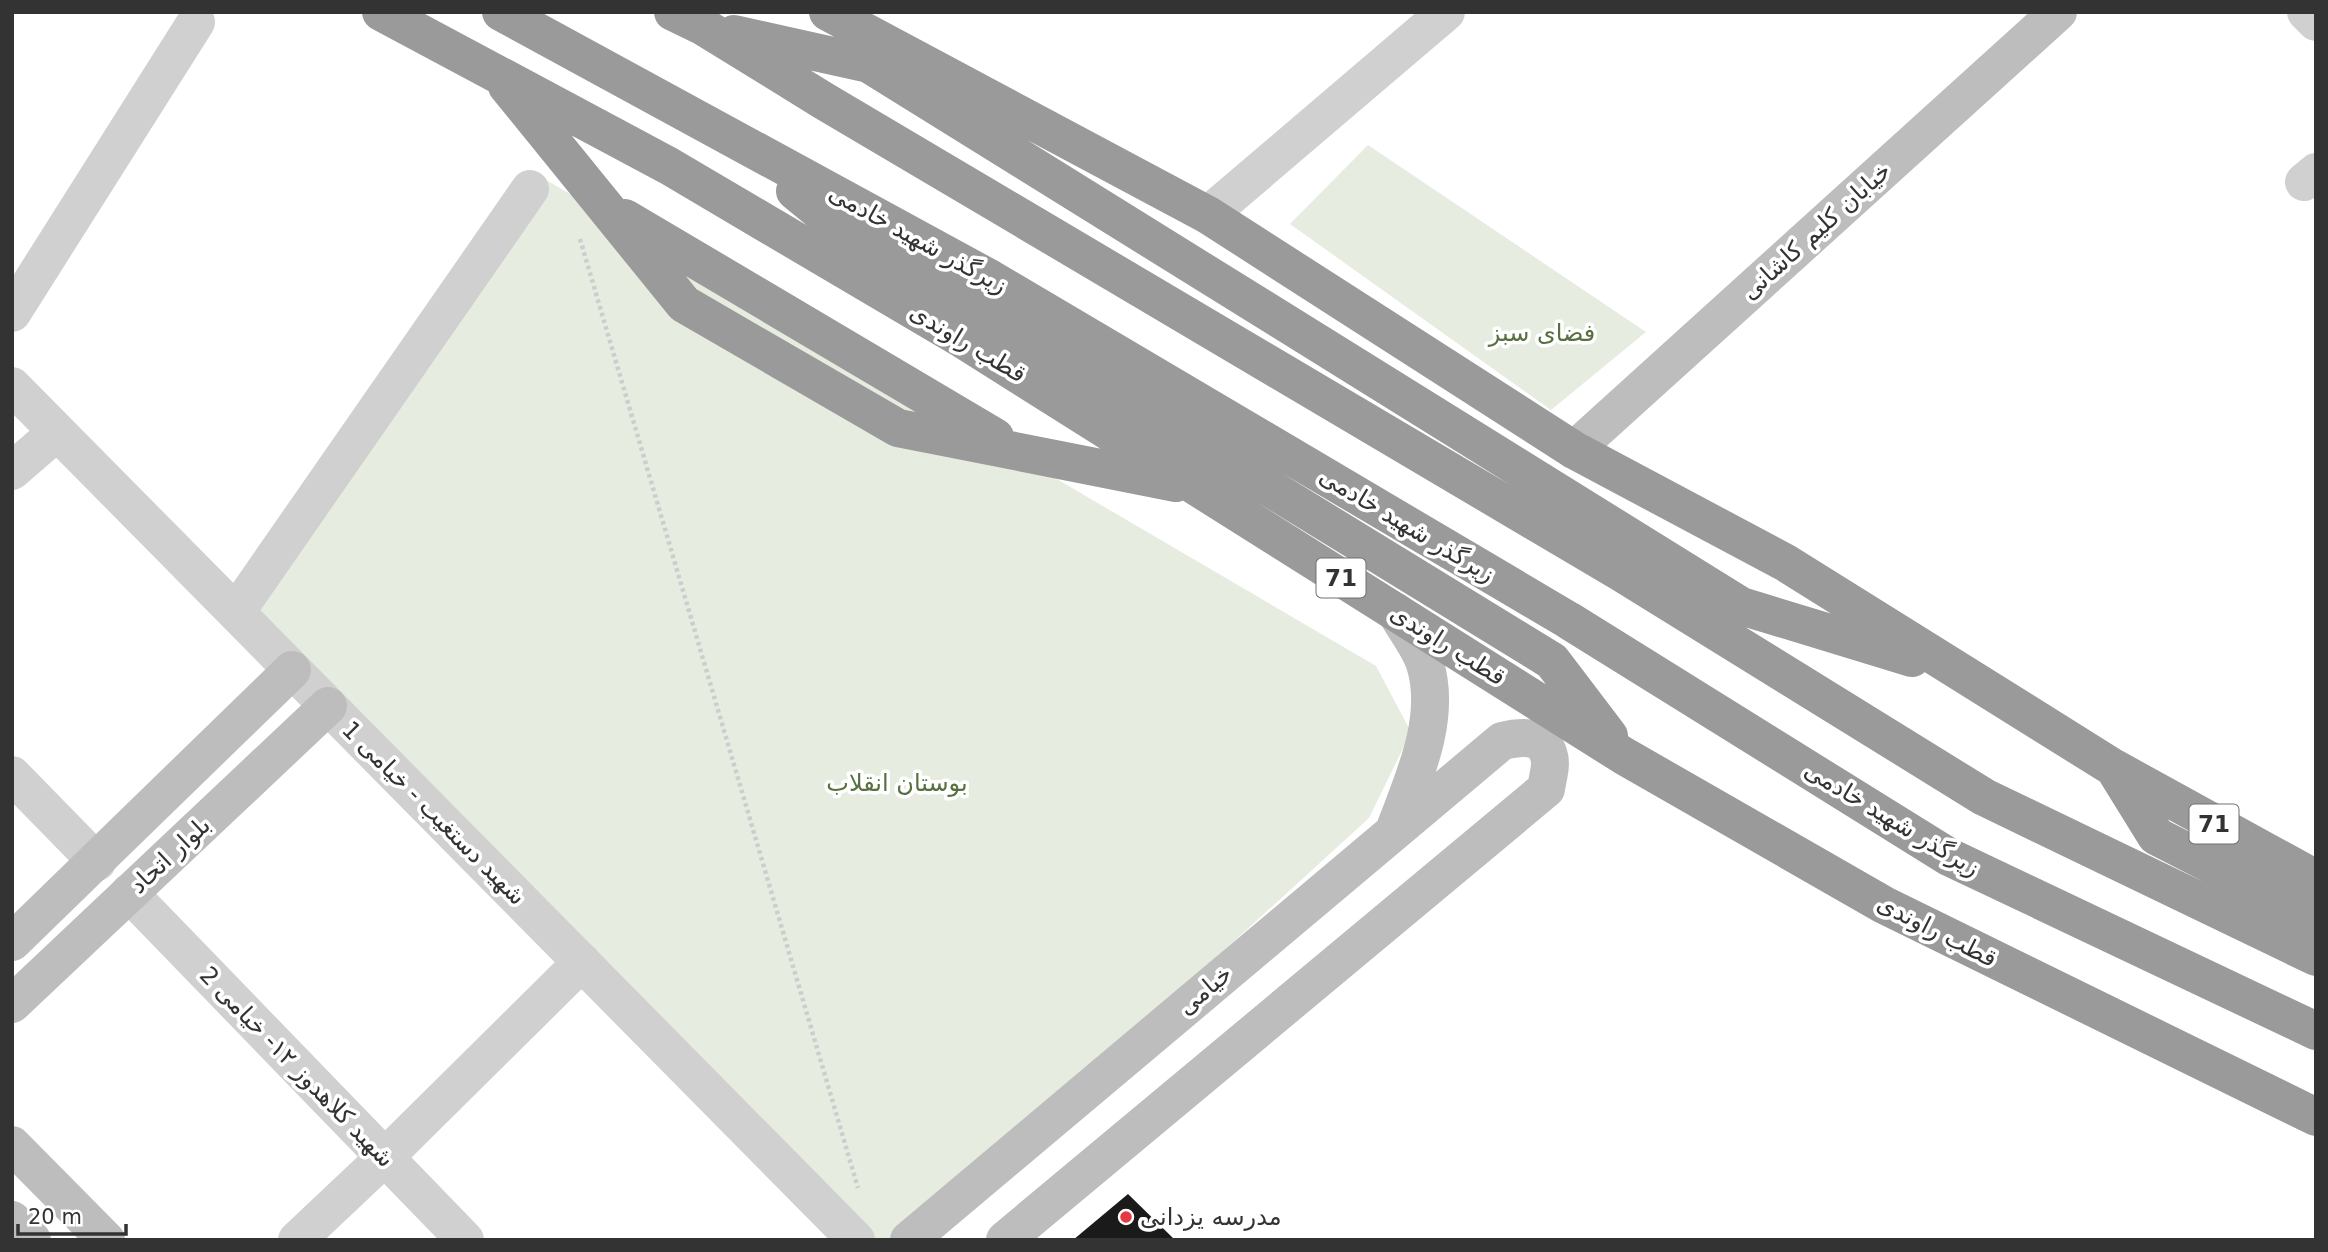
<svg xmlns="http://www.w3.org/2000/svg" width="2328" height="1252" font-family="'DejaVu Sans',Cairo,sans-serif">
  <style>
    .green { fill: #e6ecdf }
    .building { fill: #1a1a1a }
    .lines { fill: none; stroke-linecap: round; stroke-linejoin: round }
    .path { stroke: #cdcdcd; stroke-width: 4.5; stroke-dasharray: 3.5 3.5; stroke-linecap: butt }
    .street { stroke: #d0d0d0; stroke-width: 38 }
    .secondary { stroke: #bdbdbd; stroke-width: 38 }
    .highway { stroke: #9a9a9a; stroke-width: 38 }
    .poi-dot { fill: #e63946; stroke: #fff; stroke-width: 2.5 }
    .labels { text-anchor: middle; stroke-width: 7; stroke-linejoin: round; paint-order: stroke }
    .shield { fill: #fff; stroke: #707070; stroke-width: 2 }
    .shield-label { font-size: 23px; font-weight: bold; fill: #333 }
    .street-label { font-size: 24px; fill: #333; stroke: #fff }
    .park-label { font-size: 24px; fill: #56703f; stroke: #fff }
    .poi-label { font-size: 24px; fill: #333; stroke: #fff; text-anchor: start }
  </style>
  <rect width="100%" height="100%" fill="#fff"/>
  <path class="green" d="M 1368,145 L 1646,332 L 1551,410 L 1290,224 Z
    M 541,177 L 1376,666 L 1411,732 L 1369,818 L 907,1240 L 857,1240 L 234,586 Z"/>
  <path class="building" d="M 1128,1194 L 1175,1240 L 1073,1240 Z"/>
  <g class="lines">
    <path class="path" d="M 580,239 L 858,1188"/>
    <path class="street" d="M 2306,12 L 2316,22
      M 2304,182 L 2316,172
      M 1208,215 L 1446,12
      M 12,313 L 196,22
      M 12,386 L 856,1240
      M 12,471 L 57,432
      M 236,612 L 530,189
      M 12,775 L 97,862
      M 129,893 L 465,1240
      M 297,1240 L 385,1157 L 582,962"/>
    <path class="secondary" d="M 1574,450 L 2058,12
      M 1394,831 C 1413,780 1442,719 1425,664 C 1420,647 1405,629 1396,612
      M 12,942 L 292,670
      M 12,1004 L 328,706
      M 12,1145 L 106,1240
      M 12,1220 L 32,1240
      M 909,1240 L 1502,741 C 1519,737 1543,733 1549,756 C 1552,765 1547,780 1546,789 L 1005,1240"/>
    <path class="highway" d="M 381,12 L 669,166 L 962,339 L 1624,756 L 1884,905 L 2316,1117
      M 501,12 L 991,279 L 1568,620 L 1949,857 L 2316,1031
      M 673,12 L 704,27 L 824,101 L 1620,572 L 1984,797 L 2316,957
      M 828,12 L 1208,215 L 1574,450 L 1786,563 L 2114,768 L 2316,879
      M 734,34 L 869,64 L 1741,606 L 1912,658
      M 507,86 L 684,304 L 898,428 L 1176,483
      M 795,191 L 839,227 L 1239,469 L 1552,661 L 1609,736
      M 625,218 L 995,437
      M 2117,773 L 2156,836 L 2316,918"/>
  </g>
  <circle class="poi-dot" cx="1126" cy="1217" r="7"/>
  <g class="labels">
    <g class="shield">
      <rect x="1316.5" y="558.5" width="49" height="39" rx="5"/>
      <rect x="2189.5" y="804.5" width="49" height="39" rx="5"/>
    </g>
    <g class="shield-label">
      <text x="1341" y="586">71</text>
      <text x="2214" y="832">71</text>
    </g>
    <g class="street-label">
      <text transform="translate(1816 231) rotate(-42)" y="8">خیابان کلیم کاشانی</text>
      <text transform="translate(918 239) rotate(29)" y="8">زیرگذر شهید خادمی</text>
      <text transform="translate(968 343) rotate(31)" y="8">قطب راوندی</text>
      <text transform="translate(1407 525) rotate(31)" y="8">زیرگذر شهید خادمی</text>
      <text transform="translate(1448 645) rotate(32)" y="8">قطب راوندی</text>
      <text transform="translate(434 813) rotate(45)" y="8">شهید دستغیب - خیامی 1</text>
      <text transform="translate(1892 819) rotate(31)" y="8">زیرگذر شهید خادمی</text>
      <text transform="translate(170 855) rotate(-43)" y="8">بلوار اتحاد</text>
      <text transform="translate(1937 931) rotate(27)" y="8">قطب راوندی</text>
      <text transform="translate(1205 990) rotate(-40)" y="8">خیامی</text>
      <text transform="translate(297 1067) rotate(46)" y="8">شهید کلاهدوز ۱۲- خیامی 2</text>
    </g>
    <g class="park-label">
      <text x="1542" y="341">فضای سبز</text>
      <text x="897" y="791">بوستان انقلاب</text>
    </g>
    <g class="poi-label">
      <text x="1140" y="1225">مدرسه یزدانی</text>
    </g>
  </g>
  <rect width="2328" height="1252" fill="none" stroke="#333333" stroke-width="28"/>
  <path d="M18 1224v10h108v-10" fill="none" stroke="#333333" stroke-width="3.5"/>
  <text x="28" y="1224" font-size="21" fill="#333333" stroke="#ffffff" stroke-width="5" paint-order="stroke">20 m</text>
</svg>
